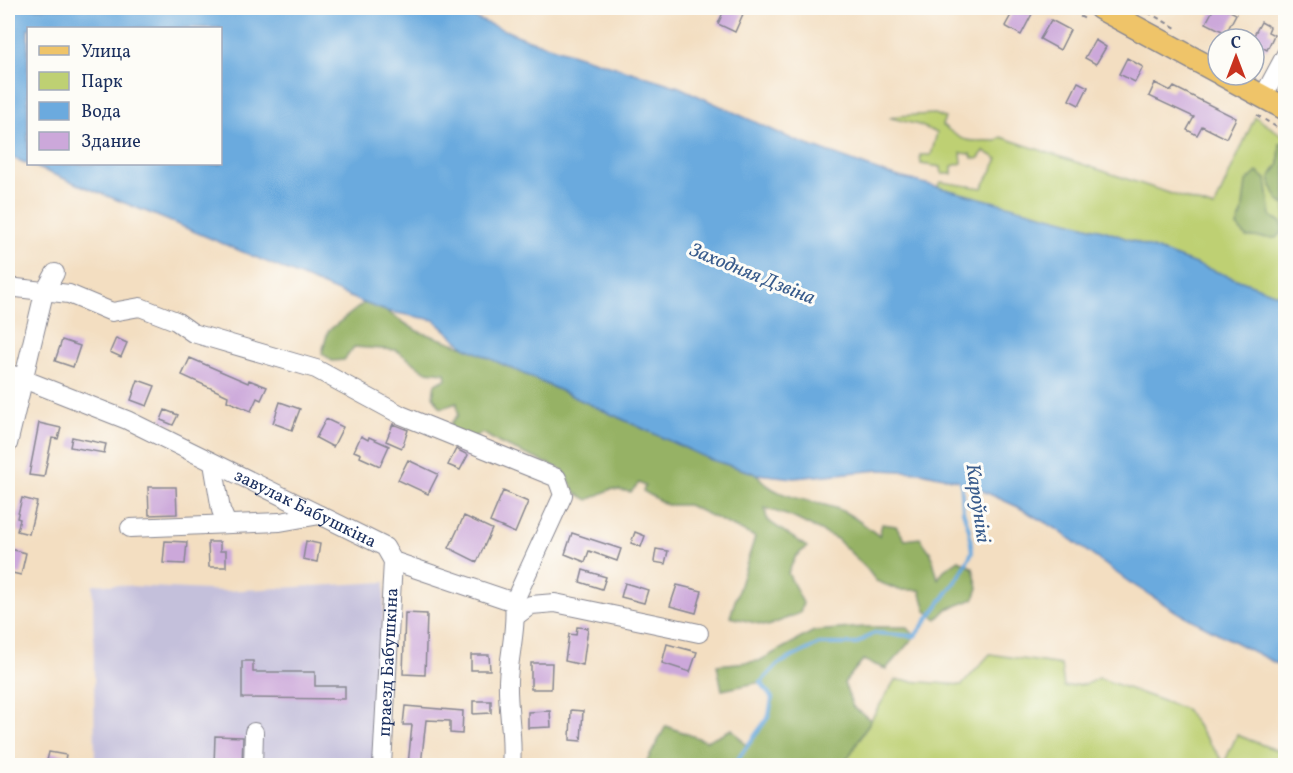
<svg xmlns="http://www.w3.org/2000/svg" width="1293" height="773" font-family="Vollkorn,serif">
  <style>
    .industrial { fill: #c4c0db }
    .green { fill: #bed073; stroke: #6c8068; stroke-width: 1.5; fill-rule: evenodd }
    .forest { fill: #96b265; stroke: #587062; stroke-width: 1.5 }
    .water { fill: #6baade; stroke: #436c9e; stroke-width: 1.5; fill-rule: evenodd }
    .lines { fill: none; stroke-linecap: round; stroke-linejoin: round }
    .stream { stroke: #6baade; stroke-width: 4 }
    .building { fill: #cca8da }
    .minor-casing { stroke: #878690; stroke-width: 20 }
    .major-casing { stroke: #878690; stroke-width: 25 }
    .path { stroke: #878690; stroke-width: 2; stroke-dasharray: 4.5 4.5; stroke-linecap: butt }
    .minor { stroke: #fff; stroke-width: 18 }
    .major { stroke: #efc469; stroke-width: 22 }
    .labels { text-anchor: middle; stroke-width: 6; stroke-linejoin: round; paint-order: stroke }
    .street-label { font-size: 18px; fill: #1b2f5e; stroke: #fdfcf7 }
    .water-label { font-size: 20px; font-style: italic; fill: #375a8b; stroke: #fdfcf7 }
  </style>
  <rect width="100%" height="100%" fill="#fdfcf7"/>
  <filter id="ink" filterUnits="userSpaceOnUse"><feTurbulence type="fractalNoise" baseFrequency=".0167" numOctaves="2"/><feDisplacementMap in="SourceGraphic" scale="12" xChannelSelector="R" yChannelSelector="G"/><feConvolveMatrix kernelMatrix="1 2 1 2 8 2 1 2 1" color-interpolation-filters="sRGB"/></filter>
  <filter id="wash" filterUnits="userSpaceOnUse"><feTurbulence type="fractalNoise" baseFrequency=".008" numOctaves="4" result="noise"/><feDisplacementMap in="SourceGraphic" scale="24" xChannelSelector="R" yChannelSelector="G"/><feGaussianBlur stdDeviation="1.35" result="paint"/><feColorMatrix in="noise" values="0 0 0 0 0 0 0 0 0 0 0 0 0 0 0 0 0 1.4 0 .05"/><feComposite in="paint" operator="in"/></filter>
  <g filter="url(#wash)">
    <rect width="100%" height="100%" fill="#f3dec1"/>
    <path class="industrial" d="M 385,582 L 375,765 L 95,765 L 93,584 L 226,591 Z"/>
    <path class="green" d="M 935,114 L 945,118 L 942,125 C 950,130 958,139 967,140 C 976,142 987,140 997,141 L 1001,137 L 1214,208 L 1255,117 L 1285,137 L 1285,141 L 1280,144 L 1279,165 L 1274,170 L 1281,203 L 1285,205 L 1285,297 L 1106,231 L 937,187 L 941,182 L 982,188 L 998,159 L 984,151 L 978,159 L 972,158 L 971,154 L 961,153 L 962,163 L 952,166 L 952,174 L 942,174 L 941,167 L 921,164 L 920,155 L 931,155 L 937,133 L 919,125 L 891,118 L 897,116 ZM 1266,180 L 1271,216 L 1237,226 L 1242,214 Z
      M 990,654 L 1061,665 L 1064,687 L 1086,684 L 1099,678 L 1185,709 L 1224,763 L 1237,735 L 1286,754 L 1285,766 L 789,766 L 790,762 L 845,763 L 895,680 L 962,685 Z"/>
    <path class="forest" d="M 1285,141 L 1285,205 C 1275,200 1272,188 1270,177 L 1279,165 L 1280,144 Z
      M 1257,172 L 1266,179 L 1271,216 L 1282,223 L 1282,232 L 1276,238 L 1246,237 L 1237,226 L 1242,214 L 1246,182 Z
      M 364,303 L 386,311 L 417,331 L 465,347 L 709,459 L 757,474 C 773,500 814,499 840,510 C 853,515 867,527 879,536 L 882,524 L 896,526 L 905,540 L 920,538 L 931,553 L 938,579 L 944,570 L 959,560 L 973,568 L 978,588 L 974,599 L 947,609 L 937,619 L 926,611 L 920,590 L 899,590 L 876,581 L 867,569 L 837,539 L 792,517 L 765,508 L 767,520 L 807,547 L 796,556 L 788,573 L 803,603 L 800,613 L 768,626 L 730,617 L 755,537 L 688,505 L 667,505 L 643,491 L 645,486 L 639,483 L 631,492 L 611,489 L 588,500 L 576,493 L 563,470 L 499,443 L 483,433 L 471,438 L 451,430 L 451,423 L 458,415 L 457,403 L 441,408 L 433,396 L 435,384 L 446,379 L 445,373 L 425,371 L 396,350 L 354,347 L 344,360 L 332,361 L 322,353 L 328,331 Z
      M 864,627 L 907,627 L 915,636 L 886,669 L 863,660 L 844,683 L 853,707 L 871,720 L 845,763 L 791,762 L 788,766 L 645,765 L 666,726 L 706,741 L 732,729 L 747,746 L 769,716 L 772,698 L 761,682 L 722,690 L 717,665 L 759,661 L 814,631 Z"/>
    <path class="water" d="M 8,8 L 450,8 L 529,40 L 679,87 L 794,140 L 888,174 L 1106,231 L 1285,297 L 1285,668 L 1177,612 L 1129,582 L 1055,528 L 1018,507 L 961,481 L 921,472 L 880,470 L 794,478 L 757,474 L 709,459 L 465,347 L 434,320 L 386,311 L 364,303 L 162,218 L 8,156 ZM 28,28 L 220,28 L 220,164 L 28,164 Z"/>
    <g class="lines">
      <path class="stream" d="M 733,766 L 769,716 L 772,698 L 761,682 L 778,664 L 819,644 L 856,644 L 874,633 L 915,636 L 961,574 L 972,552 L 969,529 L 963,511 L 961,477"/>
    </g>
    <g id="blocks">
      <path class="building" d="M 725,8 L 743,14 L 735,32 L 718,24 Z
        M 1015,8 L 1024,8 L 1033,12 L 1021,35 L 1005,26 Z
        M 1214,8 L 1224,8 L 1236,14 L 1226,33 L 1206,23 Z
        M 1051,20 L 1070,30 L 1060,50 L 1040,39 Z
        M 1261,22 L 1270,27 L 1268,32 L 1274,35 L 1267,50 L 1254,43 L 1254,39 L 1252,39 Z
        M 1095,40 L 1106,47 L 1096,64 L 1085,58 Z
        M 1127,58 L 1143,67 L 1135,82 L 1119,74 Z
        M 1078,82 L 1088,87 L 1079,105 L 1069,100 Z
        M 1155,83 L 1171,91 L 1174,87 L 1236,118 L 1226,138 L 1202,126 L 1197,135 L 1187,130 L 1194,117 L 1149,96 Z
        M 116,338 L 127,343 L 121,357 L 110,352 Z
        M 62,340 L 80,346 L 73,367 L 55,361 Z
        M 190,358 L 248,383 L 249,380 L 267,387 L 261,400 L 257,398 L 251,411 L 227,401 L 228,396 L 182,375 Z
        M 138,380 L 155,386 L 147,406 L 131,400 Z
        M 280,402 L 300,409 L 292,430 L 273,423 Z
        M 165,410 L 178,415 L 173,425 L 161,420 Z
        M 326,419 L 343,427 L 333,447 L 316,438 Z
        M 39,423 L 61,428 L 58,439 L 52,438 L 44,477 L 29,475 Z
        M 393,424 L 408,430 L 402,448 L 386,441 Z
        M 361,436 L 368,440 L 369,437 L 389,446 L 380,466 L 360,457 L 361,454 L 354,451 Z
        M 72,437 L 106,444 L 104,453 L 70,447 Z
        M 456,449 L 468,455 L 460,470 L 448,465 Z
        M 408,460 L 438,474 L 428,494 L 398,480 Z
        M 148,487 L 176,487 L 177,514 L 149,515 Z
        M 503,491 L 528,502 L 515,533 L 490,522 Z
        M 22,498 L 37,502 L 29,534 L 17,531 L 20,519 L 17,518 Z
        M 464,516 L 492,529 L 477,562 L 449,548 Z
        M 635,532 L 645,536 L 641,547 L 631,543 Z
        M 572,533 L 621,549 L 617,561 L 589,551 L 585,562 L 565,554 Z
        M 165,541 L 187,542 L 185,564 L 163,563 Z
        M 306,541 L 320,544 L 317,562 L 303,559 Z
        M 208,542 L 220,542 L 220,551 L 226,551 L 226,567 L 209,567 Z
        M 10,549 L 26,553 L 21,575 L 8,572 Z
        M 656,549 L 668,551 L 665,564 L 654,562 Z
        M 583,570 L 606,577 L 602,589 L 580,582 Z
        M 625,583 L 648,590 L 644,603 L 621,597 Z
        M 677,585 L 702,591 L 696,613 L 670,606 Z
        M 405,613 L 427,614 L 425,675 L 403,674 Z
        M 577,627 L 588,628 L 583,665 L 565,661 L 569,634 L 576,635 Z
        M 667,644 L 697,652 L 690,672 L 662,663 Z
        M 471,655 L 489,655 L 490,670 L 471,670 Z
        M 242,661 L 253,661 L 253,672 L 315,672 L 315,686 L 345,686 L 345,699 L 242,698 Z
        M 531,663 L 552,663 L 551,689 L 531,689 Z
        M 473,701 L 491,701 L 491,713 L 473,714 Z
        M 405,706 L 463,711 L 462,734 L 450,733 L 450,721 L 426,720 L 421,765 L 408,765 L 412,725 L 403,725 Z
        M 571,710 L 583,711 L 581,741 L 570,740 Z
        M 550,711 L 551,727 L 528,728 L 528,712 Z
        M 215,736 L 243,737 L 242,765 L 214,765 Z
        M 49,752 L 66,755 L 64,765 L 46,765 Z"/>
    </g>
  </g>
  <g filter="url(#ink)">
    <use href="#blocks" fill-opacity="0" stroke="#878690" stroke-width="1.5"/>
    <g class="lines">
      <defs>
        <g id="minor">
          <path d="M 1263,97 L 1286,54"/>
          <path d="M 8,287 L 69,294 L 112,312 L 140,307 L 176,321 L 193,333 L 316,369 L 401,415 L 557,478 L 563,495 L 514,602"/>
          <path id="s1" d="M 8,373 L 127,420 L 385,547 L 393,561 L 514,602 C 517,629 509,654 508,681 C 507,709 514,737 511,766"/>
          <path d="M 8,444 L 44,293 L 55,273"/>
          <path d="M 213,463 L 221,510 L 227,524"/>
          <path d="M 130,528 L 280,522 L 320,515"/>
          <path d="M 516,616 L 531,605 L 555,603 L 699,633"/>
          <path d="M 253,766 L 254,732"/>
          <path id="s2" d="M 382,766 L 393,561"/>
        </g>
        <path id="major" d="M 1100,8 L 1218,72
          M 1223,75 L 1286,109"/>
      </defs>
      <use href="#minor" class="minor-casing"/>
      <use href="#major" class="major-casing"/>
      <path class="path" d="M 1064,8 L 1085,19
        M 1140,8 L 1176,28
        M 1257,115 L 1286,133"/>
      <use href="#minor" class="minor"/>
      <use href="#major" class="major"/>
    </g>
  </g>
  <g class="labels">
    <g class="street-label">
      <text dy="6" stroke="none"><textPath href="#s1" startOffset="327">завулак Бабушкіна</textPath></text>
      <text dy="6" stroke="none"><textPath href="#s2" startOffset="104">праезд Бабушкіна</textPath></text>
    </g>
    <g class="water-label">
      <text transform="translate(753 273) rotate(22)" y="7">Заходняя Дзвіна</text>
      <text transform="translate(979 503) rotate(82)" y="7">Кароўнікі</text>
    </g>
  </g>
  <rect width="1293" height="773" fill="none" stroke="#fdfcf7" stroke-width="30"/>
  <rect x="27" y="27" width="195" height="138" fill="#fdfcf7" stroke="#a3aaba" stroke-width="1.5"/>
  <rect x="39" y="46" width="30" height="9" fill="#efc469" stroke="#a3aaba" stroke-width="1.5"/>
  <text x="81" y="57" font-size="18" fill="#1b2f5e">Улица</text>
  <rect x="39" y="72" width="30" height="18" fill="#bed073" stroke="#a3aaba" stroke-width="1.5"/>
  <text x="81" y="87" font-size="18" fill="#1b2f5e">Парк</text>
  <rect x="39" y="102" width="30" height="18" fill="#6baade" stroke="#a3aaba" stroke-width="1.5"/>
  <text x="81" y="117" font-size="18" fill="#1b2f5e">Вода</text>
  <rect x="39" y="132" width="30" height="18" fill="#cca8da" stroke="#a3aaba" stroke-width="1.5"/>
  <text x="81" y="147" font-size="18" fill="#1b2f5e">Здание</text>
  <g transform="translate(1236 57)"><circle r="28" fill="#fdfcf7" stroke="#a3aaba" stroke-width="1.5"/>
  <path d="M0-4.5L10 22L0 15L-10 22Z" fill="#c8321e"/>
  <text y="-9" font-size="16" font-weight="bold" text-anchor="middle" fill="#1b2f5e">С</text>
  </g>
</svg>
